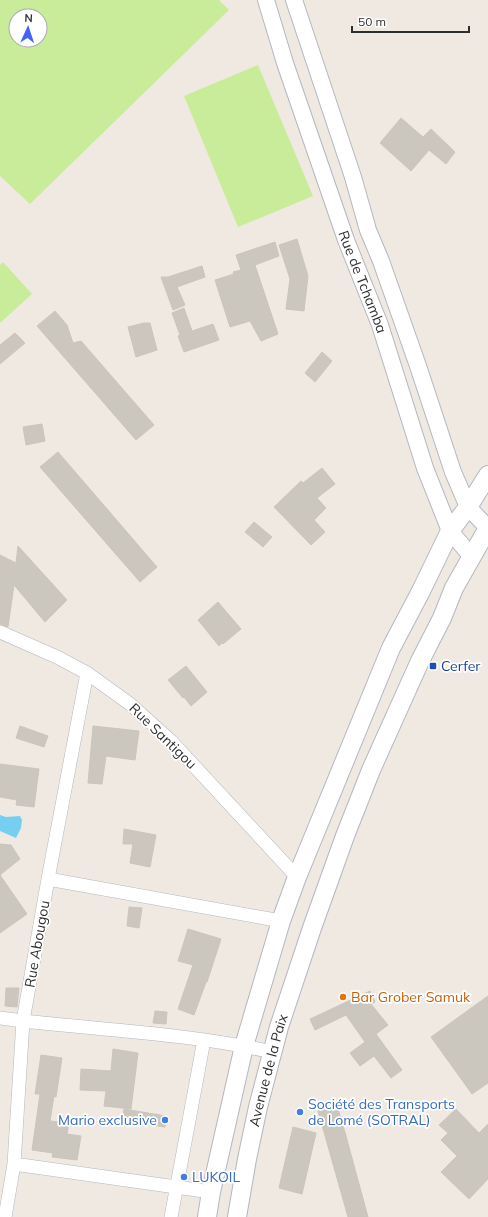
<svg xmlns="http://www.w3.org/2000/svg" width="488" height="1217" font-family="Mulish,sans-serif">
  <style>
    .pitch { fill: #c9ec9a; fill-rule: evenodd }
    .water { fill: #75cff0 }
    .building { fill: #cbc7bf; stroke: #cbc5ba }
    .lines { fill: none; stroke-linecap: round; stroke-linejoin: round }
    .minor-casing { stroke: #b4b7c1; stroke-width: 14 }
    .tertiary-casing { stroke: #b4b7c1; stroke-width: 18 }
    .secondary-casing { stroke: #b4b7c1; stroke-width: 20 }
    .minor { stroke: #fff; stroke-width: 13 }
    .tertiary { stroke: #fff; stroke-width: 16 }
    .secondary { stroke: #fff; stroke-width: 18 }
    .transit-dot { fill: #1a4fb4; stroke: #fff; stroke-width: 1.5 }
    .food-dot { fill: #e8710a; stroke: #fff; stroke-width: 1.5 }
    .shop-dot { fill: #3f7fe0; stroke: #fff; stroke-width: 1.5 }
    .labels { text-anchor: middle; stroke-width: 3.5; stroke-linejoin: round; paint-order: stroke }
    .street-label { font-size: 14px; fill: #2e2e2e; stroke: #fff }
    .transit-label { font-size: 14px; fill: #164399; stroke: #fff; text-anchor: start }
    .food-label { font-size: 14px; fill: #c56008; stroke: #fff; text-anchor: start }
    .shop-label { font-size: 14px; fill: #366cbe; stroke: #fff; text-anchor: start }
  </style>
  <rect width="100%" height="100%" fill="#efe9e1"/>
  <path class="pitch" d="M 0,0 L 219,0 L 229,10 L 30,204 L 0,176 ZM 16,16 L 40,16 L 40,40 L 16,40 Z
    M 258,65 L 313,196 L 238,227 L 184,96 Z
    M 3,262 L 32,294 L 0,323 L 0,265 Z"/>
  <path class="water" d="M 0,815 L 6,817 L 20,816 L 22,820 L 21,828 L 16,838 L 0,831 Z"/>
  <path class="building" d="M 401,118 L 423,137 L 431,129 L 455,152 L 446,164 L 429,150 L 411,171 L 380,143 Z
    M 297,239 L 308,276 L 304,311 L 286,309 L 290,279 L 279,245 Z
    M 275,242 L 279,256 L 255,265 L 278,334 L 261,341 L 250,321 L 230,327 L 215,280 L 234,274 L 233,272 L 241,270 L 236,255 Z
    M 202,266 L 205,277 L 177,287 L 185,305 L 173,310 L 161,277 L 168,277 Z
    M 184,308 L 192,331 L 213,324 L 219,340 L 184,352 L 178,336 L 180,335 L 172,313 Z
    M 55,311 L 67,325 L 73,343 L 81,341 L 154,425 L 136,440 L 37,326 Z
    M 144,323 L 150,323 L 157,350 L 136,357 L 128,327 Z
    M 15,333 L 25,343 L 0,364 L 0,345 Z
    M 322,352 L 332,361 L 315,382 L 305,373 Z
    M 42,424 L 45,441 L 26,445 L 23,427 Z
    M 58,452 L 157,567 L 140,582 L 40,467 Z
    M 322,468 L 335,484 L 317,498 L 326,508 L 314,520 L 325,532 L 311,545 L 274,507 L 301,481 L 303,483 Z
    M 254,522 L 272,537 L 263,547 L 245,532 Z
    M 18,546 L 67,600 L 45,622 L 14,585 L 8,627 L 0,624 L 0,555 L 16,563 Z
    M 218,602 L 241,629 L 223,644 L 222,643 L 219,646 L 198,620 Z
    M 186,666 L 207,692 L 191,706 L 184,697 L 183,698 L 168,680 Z
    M 20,726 L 48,736 L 44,747 L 16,738 Z
    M 93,726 L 139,731 L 135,760 L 106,756 L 102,784 L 88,783 Z
    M 0,764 L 39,769 L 34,807 L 16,805 L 17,800 L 0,797 Z
    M 124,829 L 156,835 L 150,867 L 130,863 L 133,844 L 123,844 Z
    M 0,844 L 11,845 L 20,859 L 0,875 L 27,914 L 0,933 Z
    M 129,907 L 142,908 L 139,928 L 127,926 Z
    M 188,929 L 221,939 L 207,982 L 206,982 L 194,1015 L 178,1009 L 193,965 L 178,961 Z
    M 6,988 L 19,988 L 17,1007 L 5,1006 Z
    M 370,991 L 375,1002 L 371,1004 L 388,1025 L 376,1034 L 402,1070 L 391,1078 L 374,1056 L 360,1066 L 350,1053 L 365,1042 L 346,1015 L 315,1030 L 310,1019 Z
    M 488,996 L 488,1083 L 472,1094 L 431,1037 Z
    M 155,1011 L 167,1012 L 166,1024 L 153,1023 Z
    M 113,1049 L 138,1053 L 131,1109 L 104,1106 L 106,1091 L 80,1090 L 81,1069 L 111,1071 Z
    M 41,1055 L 62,1058 L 56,1097 L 54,1096 L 50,1121 L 69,1123 L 67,1134 L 81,1136 L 77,1160 L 52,1157 L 53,1153 L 32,1150 L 40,1094 L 35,1094 Z
    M 337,1105 L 346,1136 L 368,1217 L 348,1217 L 318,1111 Z
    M 124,1109 L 166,1116 L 165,1127 L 122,1121 Z
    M 456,1109 L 479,1133 L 488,1124 L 488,1179 L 469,1199 L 441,1172 L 457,1156 L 441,1140 L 448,1133 L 439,1125 Z
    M 293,1127 L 316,1133 L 302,1194 L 279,1188 Z"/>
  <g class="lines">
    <defs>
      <path id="minor" d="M 0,632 L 57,657 L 87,673 L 130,704 L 171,741 L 297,877
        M 48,879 L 281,921
        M 0,1018 L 23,1021 C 106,1030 191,1034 272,1052
        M 14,1164 L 211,1192
        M 5,1217 L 14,1164 L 23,1021 L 48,879 L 87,673
        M 171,1217 L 204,1040"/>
      <g id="tertiary">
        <path id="s1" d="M 266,0 L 285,63 L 346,240 L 380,325 L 425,468 L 450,531 L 472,557"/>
        <path d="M 294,0 L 353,177 L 368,230 L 381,261 L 418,366 L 453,472 L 468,507 L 488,528"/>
      </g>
      <g id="secondary">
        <path d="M 207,1217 L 211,1192 L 244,1046 L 281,921 L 297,877 L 391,648 L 421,591 L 450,531 L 468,507 L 488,475"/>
        <path id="s2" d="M 237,1217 L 247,1159 L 258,1107 L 279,1027 L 312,928 L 345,836 L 371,770 L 420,661 L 442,618 L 454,588 L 488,528"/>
      </g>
    </defs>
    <use href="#minor" class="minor-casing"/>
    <use href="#tertiary" class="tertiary-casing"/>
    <use href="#secondary" class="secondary-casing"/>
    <use href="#minor" class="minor"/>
    <use href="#tertiary" class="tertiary"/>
    <use href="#secondary" class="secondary"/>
  </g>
  <rect class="transit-dot" x="429" y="662" width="8" height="8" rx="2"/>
  <circle class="food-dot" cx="343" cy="997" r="4"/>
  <g class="shop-dot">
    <circle cx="300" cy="1112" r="4"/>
    <circle cx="165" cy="1120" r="4"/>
    <circle cx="184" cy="1177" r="4"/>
  </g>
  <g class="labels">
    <g class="street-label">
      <text dy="5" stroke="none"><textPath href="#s1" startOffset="298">Rue de Tchamba</textPath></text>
      <text transform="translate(163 736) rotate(44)" y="5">Rue Santigou</text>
      <text transform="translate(37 944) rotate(-80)" y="5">Rue Abougou</text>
      <text dy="5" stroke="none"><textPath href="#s2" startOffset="150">Avenue de la Paix</textPath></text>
    </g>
    <g class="transit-label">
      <text x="441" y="671">Cerfer</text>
    </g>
    <g class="food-label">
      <text x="351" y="1002">Bar Grober Samuk</text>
    </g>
    <g class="shop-label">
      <text x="308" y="1109">Société des Transports<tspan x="308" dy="16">de Lomé (SOTRAL)</tspan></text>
      <text x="157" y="1125" text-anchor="end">Mario exclusive</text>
      <text x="192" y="1182">LUKOIL</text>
    </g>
  </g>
  <g transform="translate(28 28) rotate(3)"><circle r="19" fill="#ffffff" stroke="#ababab"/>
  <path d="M0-3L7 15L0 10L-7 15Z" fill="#4264fb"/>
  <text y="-6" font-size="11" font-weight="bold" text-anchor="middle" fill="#2e2e2e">N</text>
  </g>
  <path d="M352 26v6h117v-6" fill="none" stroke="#2e2e2e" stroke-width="2"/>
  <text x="358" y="26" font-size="12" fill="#2e2e2e" stroke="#ffffff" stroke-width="3" paint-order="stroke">50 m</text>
</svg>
